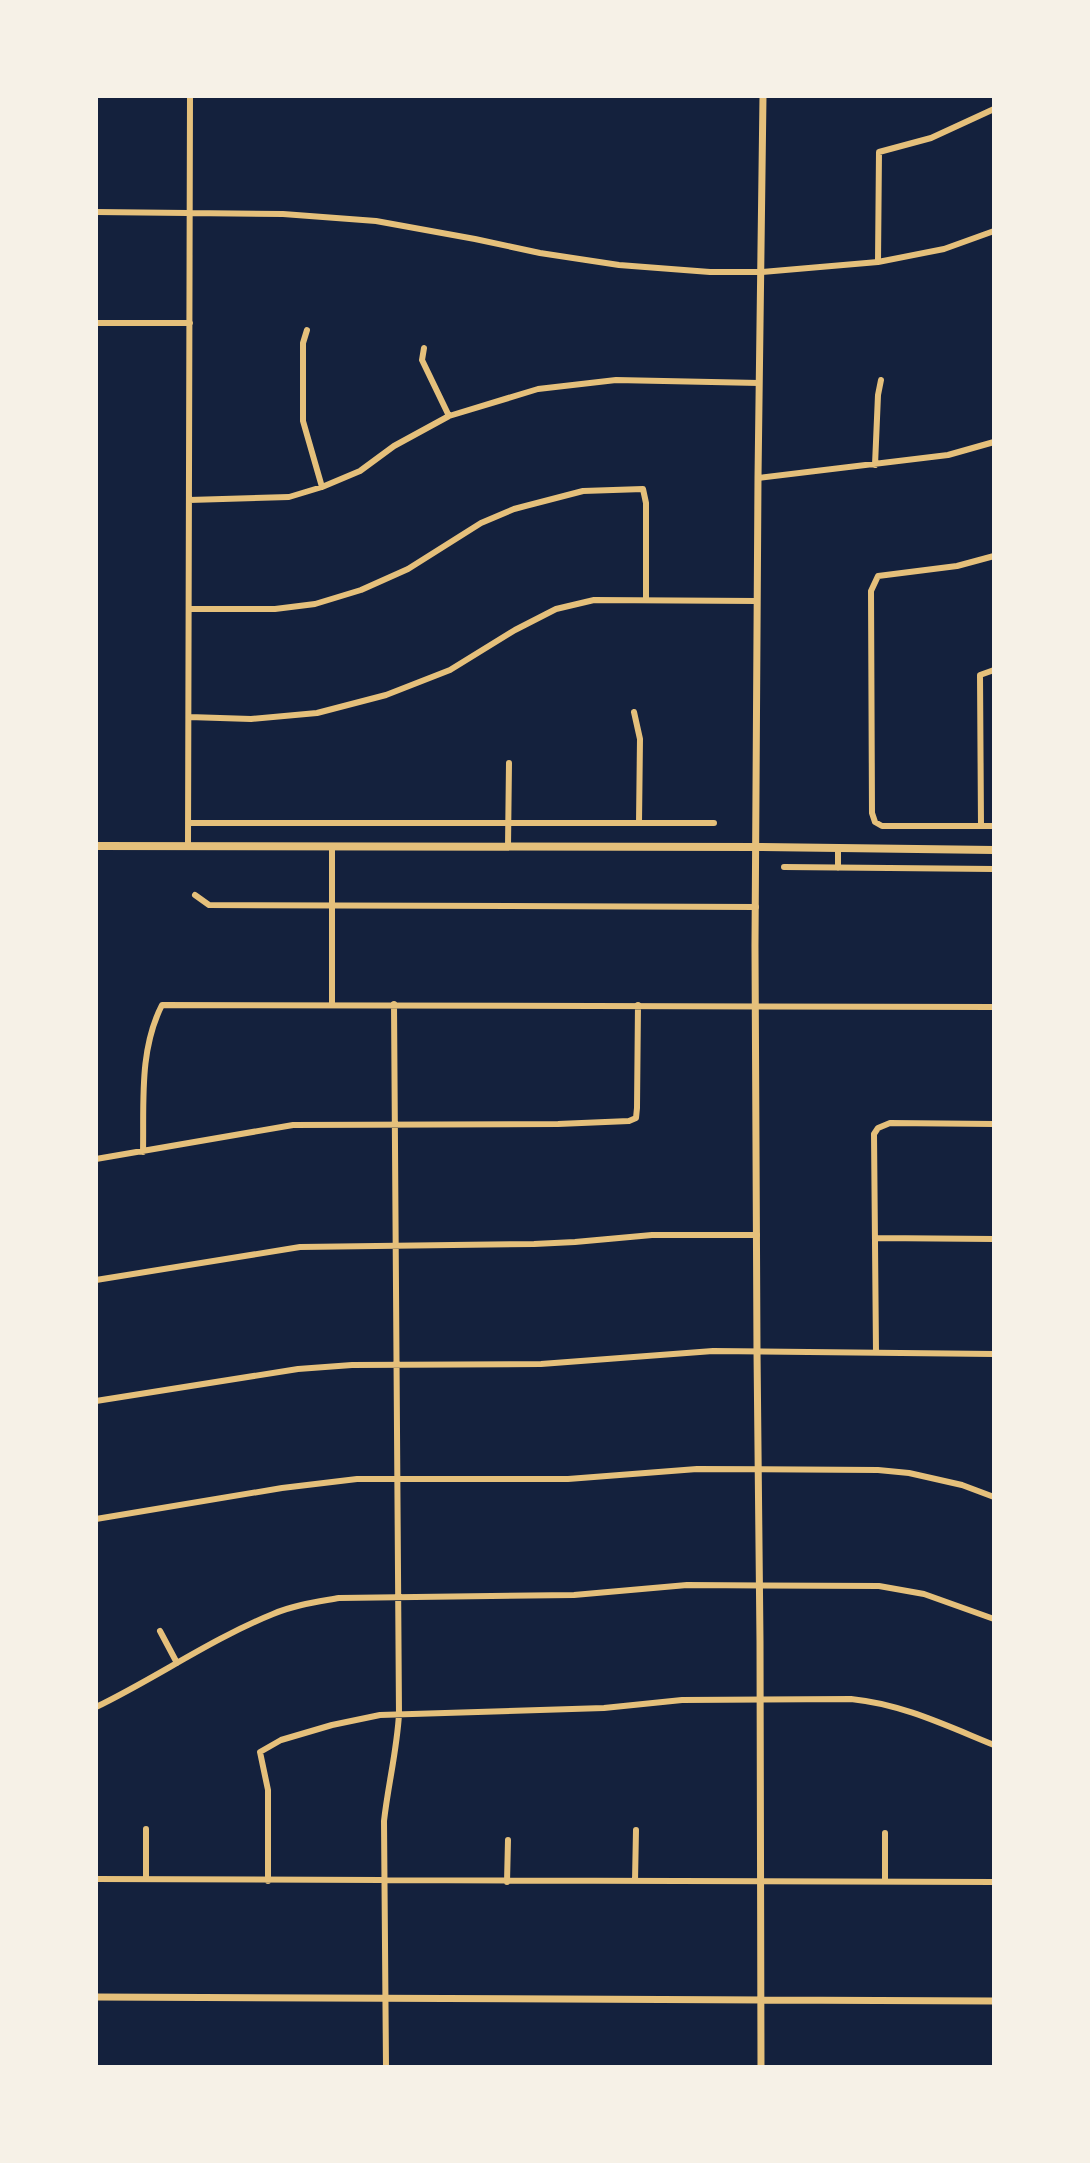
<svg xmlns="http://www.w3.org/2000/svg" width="1090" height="2163" font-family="'PT Sans Narrow',sans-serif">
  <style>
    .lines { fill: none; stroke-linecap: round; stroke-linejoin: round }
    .minor { stroke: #e5c07b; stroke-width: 6 }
    .tertiary { stroke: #e5c07b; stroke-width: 7 }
    .secondary { stroke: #e5c07b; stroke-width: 8 }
  </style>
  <rect width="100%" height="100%" fill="#14213d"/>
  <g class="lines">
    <path class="minor" d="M 96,212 L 283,214 L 376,221 L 475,239 L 540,253 L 619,265 L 710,272 L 762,272 L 878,262 L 944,249 L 994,231
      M 878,262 L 879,152 L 931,138 L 994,109
      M 96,323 L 190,323
      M 307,330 L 303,343 L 303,421 L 322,487
      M 424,348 L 422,360 L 449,416
      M 875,465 L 878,395 L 881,380
      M 758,478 L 948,455 L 994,442
      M 189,500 L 289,497 L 322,487 L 360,471 L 394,446 L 449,416 L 538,389 L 616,380 L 759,383
      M 994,556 L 957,566 L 878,576 L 871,591 L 872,813 L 875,822 L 882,826 L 994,826
      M 189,609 L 275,609 L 315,604 L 361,590 L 408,569 L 481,523 L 514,509 L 583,491 L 643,489 L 646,503 L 646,600
      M 634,712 L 640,739 L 639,823
      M 189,717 L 251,719 L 317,713 L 386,695 L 450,670 L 515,630 L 556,609 L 594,600 L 757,601
      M 188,823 L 714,823
      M 981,826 L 980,675 L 994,670
      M 188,846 L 190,96
      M 508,846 L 509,763
      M 332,847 L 332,1005
      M 838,848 L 838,868
      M 784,867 L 994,869
      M 195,895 L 209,905 L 756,907
      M 143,1152 C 144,1102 139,1050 162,1005 L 994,1007
      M 96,1159 L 293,1125 L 558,1124 L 629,1121 L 636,1118 L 637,1108 L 638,1005
      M 876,1238 L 994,1239
      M 96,1280 L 300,1247 L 534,1244 L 575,1242 L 652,1235 L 757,1235
      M 876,1352 L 874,1134 L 878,1128 L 890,1123 L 994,1124
      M 96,1401 L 298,1369 L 352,1365 L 541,1364 L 713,1351 L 994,1354
      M 96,1519 L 282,1488 L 357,1479 L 568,1479 L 697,1469 L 878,1470 L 909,1473 L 962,1485 L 994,1497
      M 160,1631 L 177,1663
      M 96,1707 C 156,1678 211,1639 273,1614 C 294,1605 317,1602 339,1598 L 574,1595 L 687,1585 L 879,1586 L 924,1594 L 994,1619
      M 96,1879 L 994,1882
      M 146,1879 L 146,1829
      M 268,1881 L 268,1790 L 260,1752 L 281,1740 L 332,1725 L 380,1715 L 604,1708 L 682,1700 L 851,1699 C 902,1704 947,1726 994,1745
      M 635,1881 L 636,1830
      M 885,1881 L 885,1833
      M 507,1882 L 508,1840
      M 386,2067 L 384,1821 C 388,1785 397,1750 399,1714 L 394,1004"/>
    <path class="tertiary" d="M 96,1997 L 994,2001
      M 761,2067 L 760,1642 L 757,1351 L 755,946 L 758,478 L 763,96"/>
    <path class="secondary" d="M 96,846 L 756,847 L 994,850"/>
  </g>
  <rect width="1090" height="2163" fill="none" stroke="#f6f1e7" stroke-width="196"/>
</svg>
